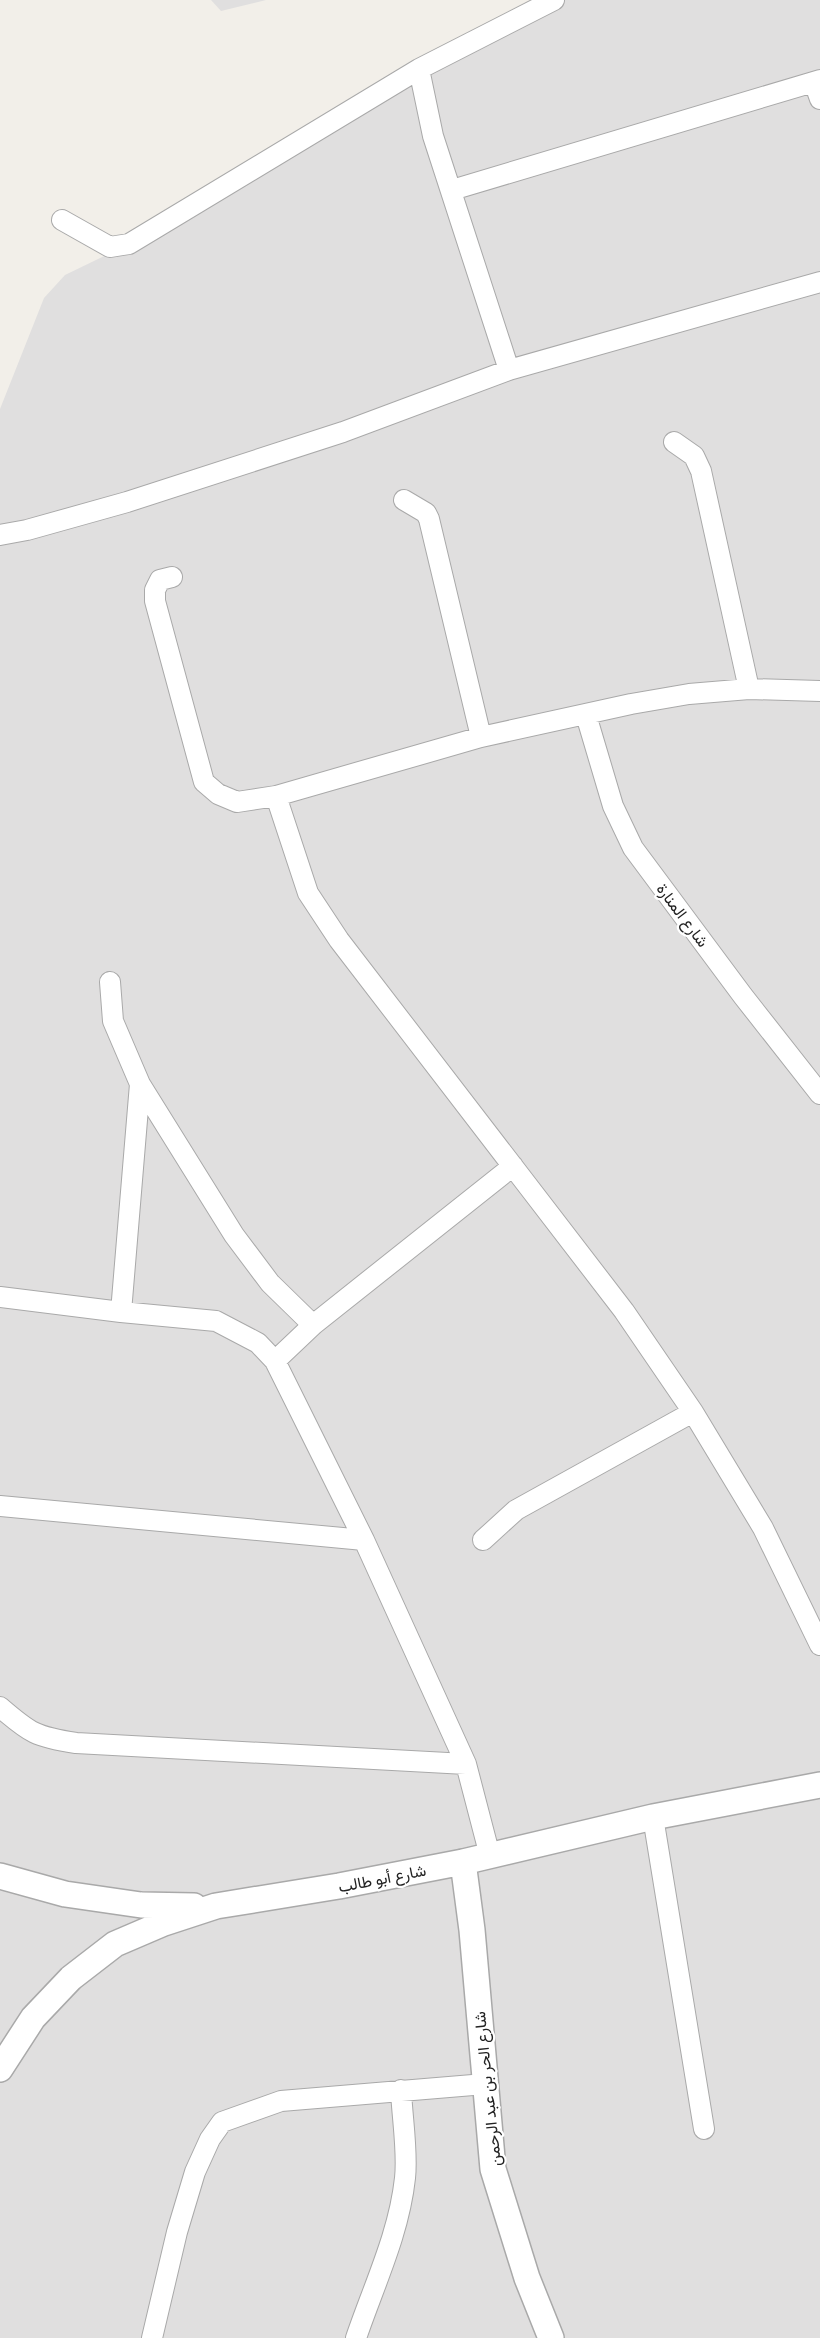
<svg xmlns="http://www.w3.org/2000/svg" width="820" height="2338" font-family="'Roboto Condensed',Vazirmatn,sans-serif">
  <style>
    .residential { fill: #e0dfdf }
    .lines { fill: none; stroke-linecap: round; stroke-linejoin: round }
    .minor-casing { stroke: #a9a9a9; stroke-width: 22 }
    .tertiary-casing { stroke: #a9a9a9; stroke-width: 28 }
    .minor { stroke: #fff; stroke-width: 20 }
    .tertiary { stroke: #fff; stroke-width: 25 }
    .labels { text-anchor: middle; stroke-width: 4.5; stroke-linejoin: round; paint-order: stroke }
    .street-label { font-size: 16px; fill: #222; stroke: #fff }
  </style>
  <rect width="100%" height="100%" fill="#f2efe9"/>
  <path class="residential" d="M 211,0 L 266,0 L 221,11 Z
    M 555,0 L 820,0 L 820,2338 L 0,2338 L 0,409 L 44,298 L 65,275 L 127,245 Z"/>
  <g class="lines">
    <defs>
      <path id="minor" d="M 814,82 L 820,99
        M 452,190 L 820,80
        M 62,220 L 110,247 L 129,244 L 419,69
        M 509,370 L 433,136 L 419,69 L 554,0
        M 674,442 L 694,456 L 701,471 L 749,689
        M 404,500 L 426,513 L 429,519 L 481,737
        M 0,535 L 27,530 L 127,502 L 343,432 L 509,370 L 820,282
        M 172,577 L 160,580 L 155,590 L 155,601 L 204,782 L 218,794 L 237,802 L 276,796 L 481,737 L 631,704 L 689,694 L 749,689 L 820,691
        M 586,715 L 613,806 L 633,848 L 743,996 L 820,1094
        M 276,796 L 308,893 L 339,940 L 624,1311 L 693,1412 L 763,1528 L 820,1645
        M 110,982 L 113,1021 L 140,1084 L 234,1235 L 270,1283 L 313,1325
        M 0,1297 L 121,1312 L 216,1321 L 258,1343 L 275,1361 L 364,1540 L 466,1764 L 490,1856
        M 121,1312 L 140,1084
        M 275,1361 L 313,1325 L 513,1166
        M 0,1506 L 364,1540
        M 483,1540 L 516,1510 L 693,1412
        M 0,1707 C 30,1733 36,1737 76,1743 L 466,1764
        M 653,1817 L 704,2129
        M 152,2338 L 177,2232 L 195,2172 L 210,2139 L 222,2122 L 281,2101 L 485,2084
        M 356,2338 C 374,2285 399,2234 405,2178 C 408,2152 402,2117 401,2090"/>
      <path id="tertiary" d="M 463,1862 L 472,1930 L 493,2169 L 527,2278 L 551,2338
        M 0,1876 L 65,1894 L 141,1905 L 194,1906
        M 0,2069 L 33,2018 L 71,1978 L 115,1944 L 164,1923 L 216,1906 L 339,1886 L 463,1862 L 653,1817 L 820,1785"/>
    </defs>
    <use href="#minor" class="minor-casing"/>
    <use href="#tertiary" class="tertiary-casing"/>
    <use href="#minor" class="minor"/>
    <use href="#tertiary" class="tertiary"/>
  </g>
  <g class="labels">
    <g class="street-label">
      <text transform="translate(683 915) rotate(53)" y="6">شارع المنارة</text>
      <text transform="translate(382 1878) rotate(-11)" y="6">شارع أبو طالب</text>
      <text transform="translate(487 2089) rotate(-96)" y="6">شارع الحر بن عبد الرحمن</text>
    </g>
  </g>
</svg>
